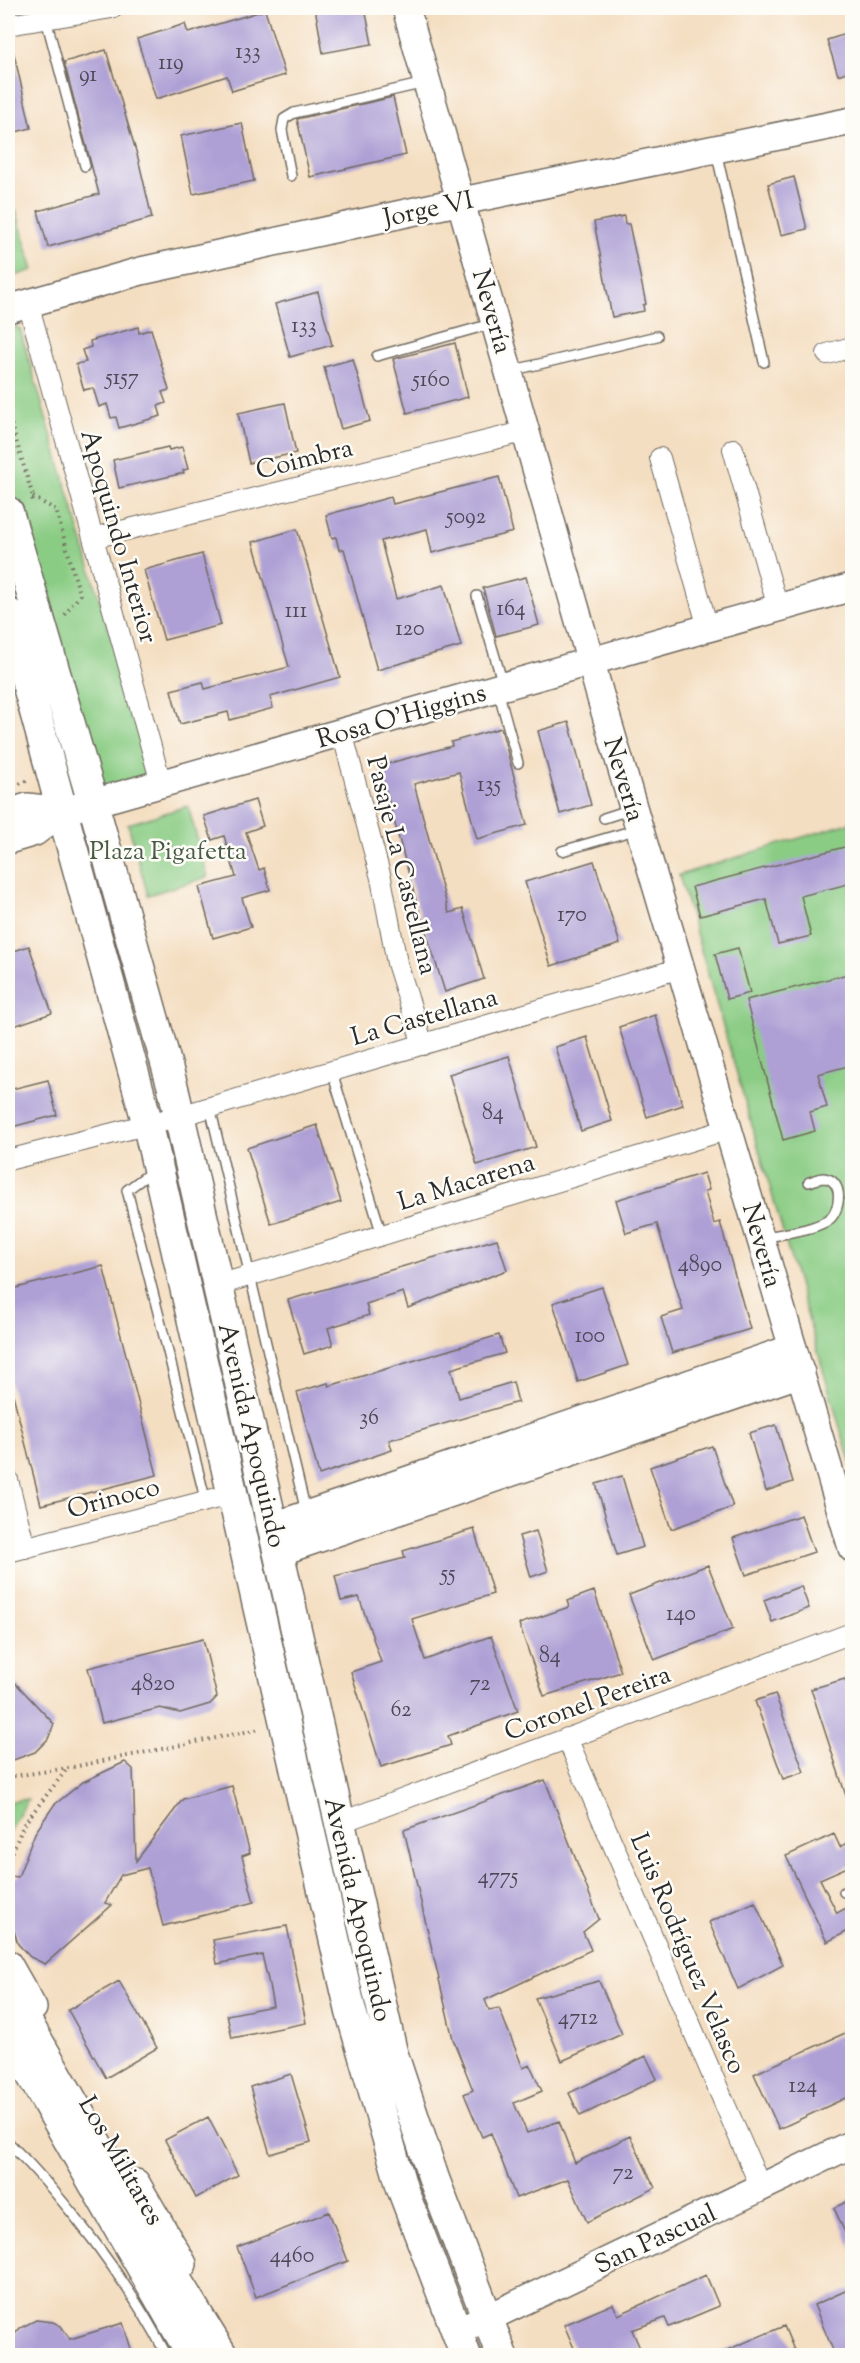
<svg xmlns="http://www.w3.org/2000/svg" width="860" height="2363" font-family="'Sorts Mill Goudy',serif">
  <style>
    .green { fill: #8acc84; stroke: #5a7c58; stroke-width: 1.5 }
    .building { fill: #aea0d5 }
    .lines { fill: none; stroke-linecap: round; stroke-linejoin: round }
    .lane-casing { stroke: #716a60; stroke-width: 12 }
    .street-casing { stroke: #716a60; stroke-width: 22 }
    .secondary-casing { stroke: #716a60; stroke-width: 30 }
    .primary-casing { stroke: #716a60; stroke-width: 33 }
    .highway-casing { stroke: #716a60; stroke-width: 36 }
    .path { stroke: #716a60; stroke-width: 4; stroke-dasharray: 1.5 4.5; stroke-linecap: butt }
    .lane { stroke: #fff; stroke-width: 9 }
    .street { stroke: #fff; stroke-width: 20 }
    .secondary { stroke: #fff; stroke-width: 27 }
    .primary { stroke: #fff; stroke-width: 30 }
    .highway { stroke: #fff; stroke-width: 33 }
    .labels { text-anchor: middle; stroke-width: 5; stroke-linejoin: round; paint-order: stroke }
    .number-label { font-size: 22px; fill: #4c4856 }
    .street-label { font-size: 26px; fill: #2b2b2b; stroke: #fdfcf7 }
    .park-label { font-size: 26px; fill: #485b46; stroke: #fdfcf7 }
  </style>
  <rect width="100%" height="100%" fill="#fdfcf7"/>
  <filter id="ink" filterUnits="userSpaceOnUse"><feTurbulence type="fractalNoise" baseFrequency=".0167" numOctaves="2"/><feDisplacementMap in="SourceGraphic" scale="12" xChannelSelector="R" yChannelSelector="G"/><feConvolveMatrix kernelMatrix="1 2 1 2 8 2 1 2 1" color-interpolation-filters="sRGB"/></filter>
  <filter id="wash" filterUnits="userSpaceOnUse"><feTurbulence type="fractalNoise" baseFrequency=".008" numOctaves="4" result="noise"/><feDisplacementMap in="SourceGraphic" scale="24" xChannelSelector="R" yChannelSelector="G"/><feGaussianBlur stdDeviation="1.35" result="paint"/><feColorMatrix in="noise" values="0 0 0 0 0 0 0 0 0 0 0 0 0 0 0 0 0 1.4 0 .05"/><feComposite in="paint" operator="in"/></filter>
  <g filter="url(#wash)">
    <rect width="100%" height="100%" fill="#f4dec1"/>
    <path class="green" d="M 16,210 L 33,270 L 8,278 L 8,212 Z
      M 9,323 L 20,329 L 149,767 L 145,776 L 105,789 L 95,782 L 8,481 Z
      M 188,806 L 208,877 L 148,895 L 128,824 Z
      M 852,822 L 852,1469 L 679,875 Z
      M 28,1799 L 8,1835 L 8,1802 Z"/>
    <g id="blocks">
      <path class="building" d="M 315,8 L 365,8 L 372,44 L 323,53 Z
        M 265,10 L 285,75 L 232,91 L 227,76 L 156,99 L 137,39 L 185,24 L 188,33 Z
        M 852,32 L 852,70 L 838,75 L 827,40 Z
        M 106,50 L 138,158 L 152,218 L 48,247 L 38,211 L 99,194 L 64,62 Z
        M 14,54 L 31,128 L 8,134 L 8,55 Z
        M 393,97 L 406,155 L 310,177 L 297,119 Z
        M 242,123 L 254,181 L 193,194 L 181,136 Z
        M 794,177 L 807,229 L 781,235 L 768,184 Z
        M 624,216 L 625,224 L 629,224 L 646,304 L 643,305 L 644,311 L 612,317 L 594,222 Z
        M 318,292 L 332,345 L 290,357 L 275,304 Z
        M 138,327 L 139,333 L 151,329 L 169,390 L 162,392 L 166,403 L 158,406 L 161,416 L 119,428 L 116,417 L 111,418 L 107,404 L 99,407 L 93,388 L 84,390 L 76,364 L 86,362 L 82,350 L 91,347 L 90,341 Z
        M 455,343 L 468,397 L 407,413 L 393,359 Z
        M 353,359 L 370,421 L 341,429 L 324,367 Z
        M 285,403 L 296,453 L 249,463 L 238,413 Z
        M 168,447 L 169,450 L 182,447 L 188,469 L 183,470 L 184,473 L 119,488 L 113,460 Z
        M 499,477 L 513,532 L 432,553 L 427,529 L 381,541 L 396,599 L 444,585 L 461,646 L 377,670 L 344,549 L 339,550 L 336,537 L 332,538 L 326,515 L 391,497 L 393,504 Z
        M 297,529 L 340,677 L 270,697 L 273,708 L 230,720 L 228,712 L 180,724 L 171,690 L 203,682 L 205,689 L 289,667 L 253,542 Z
        M 202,554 L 221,625 L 164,640 L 144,570 Z
        M 526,577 L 539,625 L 496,636 L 483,588 Z
        M 569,722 L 591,805 L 560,814 L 538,731 Z
        M 501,728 L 527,825 L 477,839 L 459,772 L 414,784 L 449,913 L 463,909 L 484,979 L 445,992 L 415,897 L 379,766 L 452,746 L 451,742 Z
        M 255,800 L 263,826 L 246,832 L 259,870 L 264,868 L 270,890 L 242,898 L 251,927 L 213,938 L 199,887 L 236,877 L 224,836 L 212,840 L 204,816 Z
        M 852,845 L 852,883 L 801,896 L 811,936 L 778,944 L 766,899 L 700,916 L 692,887 Z
        M 594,861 L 620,944 L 551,966 L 525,882 Z
        M 29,946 L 52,1013 L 8,1028 L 8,953 Z
        M 738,948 L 750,993 L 727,999 L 715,954 Z
        M 852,973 L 852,1065 L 818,1074 L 827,1107 L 810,1112 L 815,1131 L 783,1140 L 746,1000 Z
        M 655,1015 L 683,1105 L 647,1117 L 619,1027 Z
        M 587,1037 L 612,1121 L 581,1131 L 555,1047 Z
        M 509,1056 L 536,1147 L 477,1165 L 449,1074 Z
        M 48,1080 L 57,1115 L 8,1128 L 8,1090 Z
        M 317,1125 L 341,1202 L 271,1224 L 247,1148 Z
        M 704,1173 L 709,1190 L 705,1191 L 714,1224 L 720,1222 L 750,1329 L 672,1353 L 661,1317 L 683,1310 L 657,1224 L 626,1233 L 616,1200 Z
        M 497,1239 L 507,1270 L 408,1308 L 403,1292 L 366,1304 L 369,1315 L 328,1328 L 333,1345 L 304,1354 L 288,1300 Z
        M 103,1266 L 157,1475 L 41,1505 L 8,1375 L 8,1290 Z
        M 602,1287 L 628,1365 L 578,1382 L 553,1303 Z
        M 499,1335 L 505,1353 L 451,1369 L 459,1398 L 513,1382 L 518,1402 L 389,1440 L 392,1450 L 319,1475 L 297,1392 L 328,1383 L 329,1386 Z
        M 776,1425 L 793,1482 L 766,1491 L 749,1433 Z
        M 712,1446 L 733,1507 L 671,1529 L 650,1467 Z
        M 622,1476 L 643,1547 L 617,1555 L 596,1484 Z
        M 801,1515 L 814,1552 L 746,1575 L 733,1538 Z
        M 474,1529 L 493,1594 L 412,1619 L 425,1660 L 491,1636 L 518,1711 L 448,1736 L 451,1745 L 381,1767 L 351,1672 L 381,1662 L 359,1597 L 341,1601 L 335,1576 L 405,1558 L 403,1551 Z
        M 536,1531 L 548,1571 L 531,1577 L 519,1536 Z
        M 708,1565 L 733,1629 L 654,1660 L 629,1595 Z
        M 801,1586 L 809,1608 L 772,1622 L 764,1600 Z
        M 594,1591 L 621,1672 L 544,1696 L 519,1624 L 569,1607 L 567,1601 Z
        M 203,1639 L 217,1697 L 210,1704 L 180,1713 L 160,1708 L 102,1723 L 88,1668 Z
        M 8,1675 L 54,1724 L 48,1739 L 35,1752 L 8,1762 Z
        M 845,1679 L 852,1704 L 852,1804 L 849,1805 L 811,1689 Z
        M 775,1694 L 804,1772 L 783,1779 L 755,1701 Z
        M 125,1762 L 133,1769 L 136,1861 L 183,1799 L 232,1786 L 250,1853 L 242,1856 L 254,1902 L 163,1926 L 148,1868 L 121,1875 L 105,1903 L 112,1905 L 45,1964 L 30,1957 L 18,1944 L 11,1921 L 10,1876 L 18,1877 L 35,1833 L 54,1805 L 83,1782 Z
        M 545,1780 L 599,1919 L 583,1932 L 591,1950 L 485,2000 L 489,2010 L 499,2008 L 523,2068 L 530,2065 L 542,2091 L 514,2103 L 527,2133 L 559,2121 L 575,2163 L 630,2136 L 655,2188 L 587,2222 L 568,2179 L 516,2198 L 491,2133 L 482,2137 L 464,2094 L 473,2090 L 453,2039 L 404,1830 Z
        M 834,1834 L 840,1847 L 852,1841 L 852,1865 L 820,1879 L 837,1913 L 852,1905 L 852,1929 L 827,1942 L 786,1856 Z
        M 755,1902 L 783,1965 L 738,1989 L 709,1922 Z
        M 287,1926 L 306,2023 L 232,2038 L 227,2015 L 273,2006 L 268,1980 L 262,1955 L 217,1964 L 213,1940 Z
        M 119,1981 L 157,2048 L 106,2078 L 68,2010 Z
        M 599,1981 L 622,2034 L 562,2061 L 535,1998 Z
        M 852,2030 L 852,2095 L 779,2129 L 754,2074 Z
        M 646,2056 L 657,2079 L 580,2116 L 569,2093 Z
        M 291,2074 L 311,2142 L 270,2154 L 250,2087 Z
        M 208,2117 L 238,2175 L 196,2198 L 165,2140 Z
        M 852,2199 L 852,2248 L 834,2208 Z
        M 329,2212 L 348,2261 L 256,2297 L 237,2247 Z
        M 706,2275 L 719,2306 L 669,2327 L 665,2318 L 632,2330 L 643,2355 L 577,2355 L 564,2325 L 613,2304 L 618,2315 Z
        M 852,2288 L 852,2352 L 835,2355 L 814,2305 Z
        M 36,2320 L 53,2322 L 61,2326 L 70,2339 L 123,2323 L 133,2355 L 11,2355 L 10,2343 L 14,2335 L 20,2328 Z
        M 784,2326 L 796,2355 L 715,2355 Z"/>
    </g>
  </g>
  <g filter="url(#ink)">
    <use href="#blocks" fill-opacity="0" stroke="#716a60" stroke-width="1.5"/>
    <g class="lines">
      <defs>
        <path id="lane" d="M 46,19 L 85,166
          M 716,151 L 764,362
          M 291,176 L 282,130 L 284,119 L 294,113 L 425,83
          M 377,356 L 491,324
          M 510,371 L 657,336
          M 477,596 L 503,684
          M 498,690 L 518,763
          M 604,818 L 632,809
          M 562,851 L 638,829
          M 332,1072 L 382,1235
          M 210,1107 L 306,1512
          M 154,1170 L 127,1190 L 206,1502
          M 763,1238 C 783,1233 809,1231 827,1221 C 841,1213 845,1179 823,1178 C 819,1178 813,1181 809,1182
          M 844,1892 L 852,1888
          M 8,2142 C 67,2200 128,2281 167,2356"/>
        <path id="street" d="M 8,25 L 112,8
          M 28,303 L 161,783
          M 827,354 L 852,347
          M 733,449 L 778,608
          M 660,458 L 708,628
          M 93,538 L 527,431
          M 342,732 L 381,878 L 397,963 L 423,1045
          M 8,1160 L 180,1116 L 681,968
          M 219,1285 L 729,1129
          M 8,1480 L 25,1548
          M 8,1552 L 233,1494
          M 567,1738 L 761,2188
          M 339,1823 L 852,1633"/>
        <path id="secondary" d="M 406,8 L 602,702 L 852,1548
          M 8,309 L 141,271 L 443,205 L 852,121
          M 8,813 L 27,807 L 62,811 L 93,803 L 852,587
          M 8,840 L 35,832 L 62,811
          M 274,1526 L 793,1348
          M 279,1552 L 801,1373
          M 8,1964 L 33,2008
          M 8,2037 L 191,2356
          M 136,2183 L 183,2264
          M 456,2330 L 488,2318 L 852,2144"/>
        <path id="primary" d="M 8,512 L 93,803 L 173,1088 L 392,2052 L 434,2179 L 502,2356
          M 8,613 L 148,1125 L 351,2012 L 402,2188 L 466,2356"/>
        <path id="highway" d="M 8,1992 L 147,2235 L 221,2356"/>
      </defs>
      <use href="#lane" class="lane-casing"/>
      <use href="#street" class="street-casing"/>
      <use href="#secondary" class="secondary-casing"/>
      <use href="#primary" class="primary-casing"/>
      <use href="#highway" class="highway-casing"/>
      <path class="path" d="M 8,413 L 33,497 L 32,504
        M 8,456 L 19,452
        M 33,497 L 56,510 L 80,595 L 64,616
        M 14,786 L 29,780
        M 8,1777 L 68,1768 L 260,1729
        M 8,1863 L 24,1824 L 67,1769"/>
      <use href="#lane" class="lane"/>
      <use href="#street" class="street"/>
      <use href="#secondary" class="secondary"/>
      <use href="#primary" class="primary"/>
      <use href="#highway" class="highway"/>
    </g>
  </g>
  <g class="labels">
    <g class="number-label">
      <text x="248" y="58">133</text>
      <text x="171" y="69">119</text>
      <text x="88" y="81">91</text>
      <text x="304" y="332">133</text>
      <text x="122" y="384">5157</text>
      <text x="431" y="386">5160</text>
      <text x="466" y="523">5092</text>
      <text x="511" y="615">164</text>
      <text x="296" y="617">111</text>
      <text x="410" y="635">120</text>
      <text x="489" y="791">135</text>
      <text x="572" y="921">170</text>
      <text x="493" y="1119">84</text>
      <text x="700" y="1271">4890</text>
      <text x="590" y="1342">100</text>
      <text x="369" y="1424">36</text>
      <text x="448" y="1580">55</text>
      <text x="681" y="1620">140</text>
      <text x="550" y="1662">84</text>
      <text x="153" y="1690">4820</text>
      <text x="480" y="1690">72</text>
      <text x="401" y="1716">62</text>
      <text x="498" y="1883">4775</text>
      <text x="578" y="2024">4712</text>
      <text x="803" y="2092">124</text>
      <text x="623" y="2179">72</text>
      <text x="292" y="2262">4460</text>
    </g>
    <g class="street-label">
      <text transform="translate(428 208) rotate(-12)" y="9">Jorge VI</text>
      <text transform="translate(493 311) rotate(74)" y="9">Nevería</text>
      <text transform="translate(304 458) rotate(-14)" y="9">Coimbra</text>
      <text transform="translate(120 536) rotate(74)" y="9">Apoquindo Interior</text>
      <text transform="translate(401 715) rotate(-16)" y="9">Rosa O'Higgins</text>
      <text transform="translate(625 779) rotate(73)" y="9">Nevería</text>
      <text transform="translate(403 865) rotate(76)" y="9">Pasaje La Castellana</text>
      <text transform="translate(424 1016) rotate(-16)" y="9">La Castellana</text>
      <text transform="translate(466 1181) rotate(-17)" y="9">La Macarena</text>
      <text transform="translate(763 1245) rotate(74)" y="9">Nevería</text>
      <text transform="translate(253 1435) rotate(77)" y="9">Avenida Apoquindo</text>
      <text transform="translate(113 1497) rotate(-15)" y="9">Orinoco</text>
      <text transform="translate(587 1702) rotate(-20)" y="9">Coronel Pereira</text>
      <text transform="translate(359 1909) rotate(77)" y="9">Avenida Apoquindo</text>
      <text transform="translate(689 1953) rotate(67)" y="9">Luis Rodríguez Velasco</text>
      <text transform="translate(122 2160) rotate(60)" y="9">Los Militares</text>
      <text transform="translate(655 2238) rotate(-25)" y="9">San Pascual</text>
    </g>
    <g class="park-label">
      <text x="168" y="859">Plaza Pigafetta</text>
    </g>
  </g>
  <rect width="860" height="2363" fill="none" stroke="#fdfcf7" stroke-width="30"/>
</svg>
